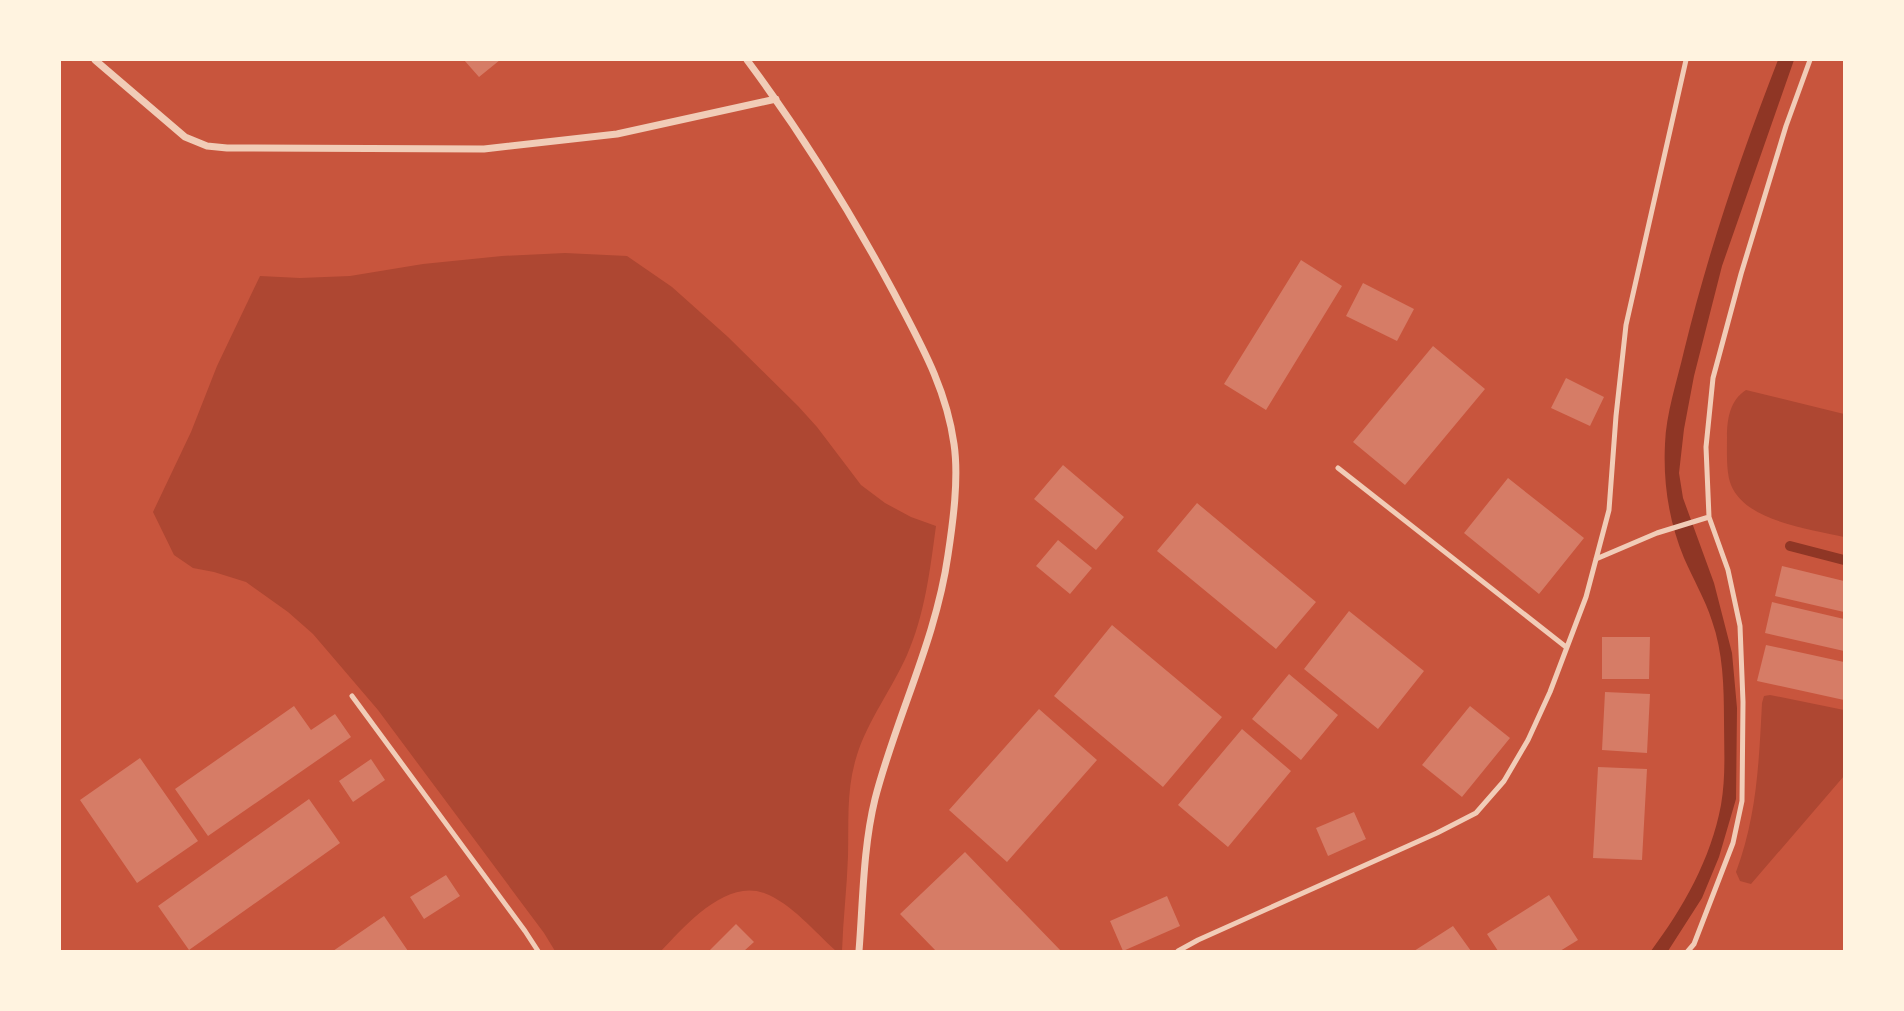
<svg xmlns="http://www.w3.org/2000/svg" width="1904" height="1011" font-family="'Work Sans',sans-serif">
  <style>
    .green { fill: #ae4732 }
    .water { fill: #8f3625 }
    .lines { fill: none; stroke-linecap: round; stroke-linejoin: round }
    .stream { stroke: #8f3625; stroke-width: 10 }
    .building { fill: #d67c66 }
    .service { stroke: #f1ccb7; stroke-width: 5 }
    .minor { stroke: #f1ccb7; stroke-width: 7 }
  </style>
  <rect width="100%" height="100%" fill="#c8553d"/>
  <path class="green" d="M 565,253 L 627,256 L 672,287 L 728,337 L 798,406 L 817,427 L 861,485 L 885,503 L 911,517 L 936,526 C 930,570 925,614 907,655 C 892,689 868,720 857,755 C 846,789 849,821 848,856 C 847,888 843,919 842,951 L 836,951 C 815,932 791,903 764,893 C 725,879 685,926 661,951 L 555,951 L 544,933 L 378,710 L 313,634 L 288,612 L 246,582 L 214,572 L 193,568 L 174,555 L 153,512 L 191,432 L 217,366 L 260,276 L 300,278 L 350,276 L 423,264 L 502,256 Z
    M 1746,390 L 1844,414 L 1844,537 C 1811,529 1746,522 1731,485 C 1726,472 1727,452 1727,437 C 1727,419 1730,400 1746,390 Z
    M 1770,695 L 1844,710 L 1844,776 L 1751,884 L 1740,881 L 1736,872 C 1757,816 1759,761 1762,703 L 1764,696 Z"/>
  <path class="water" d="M 1778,60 L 1794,60 L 1722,266 L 1694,376 L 1684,429 L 1679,473 L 1683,498 L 1714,583 L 1732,653 L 1737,708 L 1736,799 L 1719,857 L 1702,898 L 1668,951 L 1651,951 C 1683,908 1711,859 1721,805 C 1726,777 1724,748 1724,720 C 1724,687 1723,652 1712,621 C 1705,599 1693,579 1684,558 C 1669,522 1663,483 1665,444 C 1666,414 1677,381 1684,351 C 1708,252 1741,155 1778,60 Z"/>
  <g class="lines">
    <path class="stream" d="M 1790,546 L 1844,560"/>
  </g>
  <path class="building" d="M 464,60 L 500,60 L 479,77 Z
    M 1301,260 L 1342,286 L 1266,410 L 1224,384 Z
    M 1363,283 L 1414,309 L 1397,341 L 1346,316 Z
    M 1433,346 L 1485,389 L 1405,485 L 1353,442 Z
    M 1566,378 L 1604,397 L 1590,426 L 1551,408 Z
    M 1063,465 L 1124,517 L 1096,550 L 1034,499 Z
    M 1508,478 L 1584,538 L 1539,594 L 1464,533 Z
    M 1197,503 L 1316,602 L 1276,649 L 1157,551 Z
    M 1058,540 L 1092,568 L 1070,594 L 1036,566 Z
    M 1782,566 L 1844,581 L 1844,612 L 1775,596 Z
    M 1772,602 L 1844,619 L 1844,651 L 1765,633 Z
    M 1349,611 L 1424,671 L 1378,729 L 1304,669 Z
    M 1112,625 L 1222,717 L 1163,787 L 1054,696 Z
    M 1602,637 L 1650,637 L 1649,679 L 1602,679 Z
    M 1766,645 L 1844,662 L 1844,700 L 1757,681 Z
    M 1289,674 L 1338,715 L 1301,760 L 1252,719 Z
    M 1605,692 L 1650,694 L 1647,753 L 1602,750 Z
    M 294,706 L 311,730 L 335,714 L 351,737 L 208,836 L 175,789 Z
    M 1470,706 L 1510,738 L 1462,797 L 1422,765 Z
    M 1039,709 L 1097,760 L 1007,862 L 949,810 Z
    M 1242,729 L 1291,771 L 1228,847 L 1178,805 Z
    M 140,758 L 198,841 L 137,883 L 80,800 Z
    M 371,759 L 385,780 L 353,802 L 339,781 Z
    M 1598,767 L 1647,769 L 1642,860 L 1593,858 Z
    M 309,799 L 340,843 L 189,950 L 158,906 Z
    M 1354,812 L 1366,839 L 1328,856 L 1316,828 Z
    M 965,852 L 1061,951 L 936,951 L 900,914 Z
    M 446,875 L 460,896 L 424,919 L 410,897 Z
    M 1549,895 L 1578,940 L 1560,951 L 1498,951 L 1487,934 Z
    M 1167,896 L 1180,926 L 1123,951 L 1110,921 Z
    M 384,916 L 408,951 L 333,951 Z
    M 736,924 L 754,942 L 744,951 L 709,951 Z
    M 1453,926 L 1471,951 L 1414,951 Z"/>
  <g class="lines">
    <path class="service" d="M 1338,468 L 1566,647
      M 1596,559 L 1657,533 L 1709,517 L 1706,447 L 1713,378 L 1741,274 L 1786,126 L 1810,60
      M 352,696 L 525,931 L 538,951
      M 1178,951 L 1198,940 L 1437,833 L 1476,813 L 1504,781 L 1528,740 L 1550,692 L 1586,597 L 1609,510 L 1616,416 L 1626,325 L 1686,60
      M 1688,951 L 1694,944 L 1733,843 L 1742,801 L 1743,702 L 1740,626 L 1728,570 L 1709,517"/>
    <path class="minor" d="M 95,60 L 185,137 L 207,146 L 227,148 L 484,149 L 617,134 L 776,99
      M 747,60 C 802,134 850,211 894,293 C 920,343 946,387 954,444 C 959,478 953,522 948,555 C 936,640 896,717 875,799 C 863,848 863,901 859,951"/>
  </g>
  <rect width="1904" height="1011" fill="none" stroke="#fff3e0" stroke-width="122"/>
</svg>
